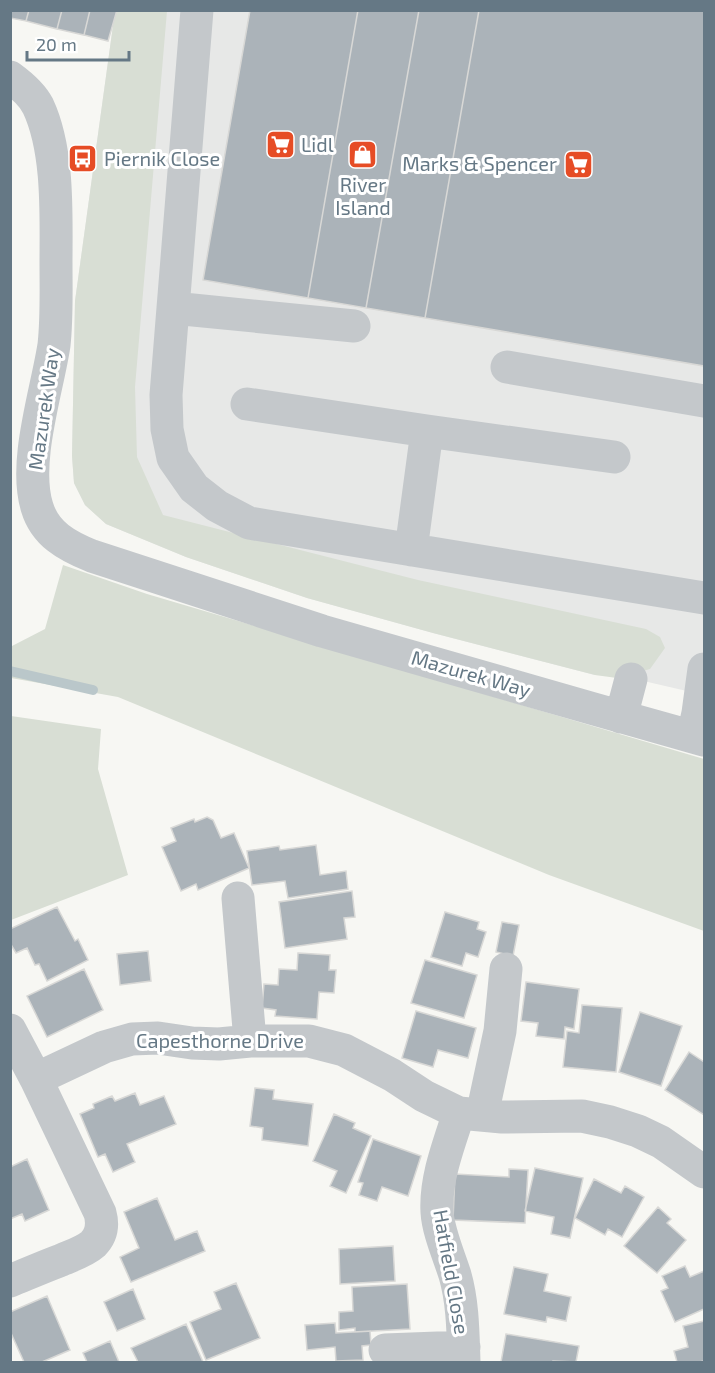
<svg xmlns="http://www.w3.org/2000/svg" width="715" height="1373" font-family="'Exo 2',sans-serif">
  <style>
    .built { fill: #e7e8e7 }
    .green { fill: #d8ded4 }
    .lines { fill: none; stroke-linecap: round; stroke-linejoin: round }
    .stream { stroke: #bac7ca; stroke-width: 10 }
    .building { fill: #abb3b9; stroke: #d8d8d6; stroke-width: 1.5 }
    .minor { stroke: #c4c8cb; stroke-width: 33 }
    .labels { text-anchor: middle; stroke-width: 6; stroke-linejoin: round; paint-order: stroke }
    .poi-label { font-size: 20px; fill: #657885; stroke: #fff; text-anchor: start }
    .street-label { font-size: 20px; fill: #657885; stroke: #fff }
  </style>
  <rect width="100%" height="100%" fill="#f7f7f3"/>
  <path class="built" d="M 115,11 L 704,11 L 704,695 L 622,676 L 595,675 L 433,633 L 307,598 L 186,557 L 106,524 L 85,505 L 74,483 L 72,456 L 75,301 Z"/>
  <path class="green" d="M 115,11 L 167,11 L 135,387 L 137,457 L 163,515 L 418,580 L 646,629 L 660,637 L 665,648 L 650,669 L 617,678 L 595,675 L 433,633 L 307,598 L 186,557 L 106,524 L 85,505 L 74,483 L 72,456 L 75,301 Z
    M 63,565 L 147,594 L 704,759 L 704,931 L 549,875 L 118,697 L 11,678 L 10,654 L 12,646 L 45,629 Z
    M 11,716 L 101,729 L 98,769 L 128,875 L 11,920 Z"/>
  <g class="lines">
    <path class="stream" d="M 10,671 L 93,690"/>
  </g>
  <path class="building" d="M 10,10 L 29,10 L 26,21 L 10,18 Z
    M 29,10 L 62,10 L 57,29 L 26,21 Z
    M 62,10 L 90,10 L 84,35 L 57,29 Z
    M 90,10 L 117,10 L 108,41 L 84,35 Z
    M 250,10 L 358,10 L 308,298 L 203,280 Z
    M 358,10 L 419,10 L 366,308 L 308,298 Z
    M 419,10 L 479,10 L 425,318 L 366,308 Z
    M 479,10 L 704,10 L 704,366 L 425,318 Z
    M 207,817 L 213,820 L 221,838 L 234,833 L 249,868 L 198,890 L 196,884 L 181,891 L 162,847 L 176,841 L 171,828 L 194,819 L 195,822 Z
    M 316,845 L 320,875 L 346,871 L 348,889 L 288,898 L 285,881 L 252,885 L 247,851 L 279,846 L 280,850 Z
    M 352,891 L 355,917 L 344,918 L 347,939 L 285,948 L 279,902 Z
    M 57,907 L 75,941 L 78,939 L 88,960 L 47,981 L 39,964 L 35,965 L 27,948 L 16,953 L 10,943 L 10,929 Z
    M 445,912 L 479,922 L 477,929 L 486,932 L 478,957 L 466,953 L 462,966 L 431,957 Z
    M 502,922 L 519,925 L 513,956 L 496,952 Z
    M 148,951 L 151,981 L 120,985 L 117,954 Z
    M 298,953 L 330,955 L 329,970 L 336,970 L 334,993 L 319,992 L 317,1019 L 275,1016 L 276,1010 L 262,1008 L 264,984 L 278,985 L 279,969 L 297,970 Z
    M 425,960 L 477,975 L 464,1018 L 411,1003 Z
    M 84,969 L 103,1010 L 47,1037 L 27,996 Z
    M 526,982 L 579,989 L 574,1029 L 565,1027 L 564,1039 L 536,1036 L 538,1023 L 521,1021 Z
    M 582,1005 L 622,1008 L 616,1072 L 563,1067 L 567,1031 L 579,1033 Z
    M 416,1011 L 476,1028 L 468,1058 L 438,1050 L 433,1067 L 402,1058 Z
    M 640,1012 L 682,1026 L 661,1086 L 619,1072 Z
    M 689,1052 L 704,1062 L 704,1115 L 665,1090 Z
    M 255,1088 L 274,1090 L 273,1099 L 313,1104 L 308,1146 L 262,1140 L 263,1128 L 250,1126 Z
    M 135,1093 L 140,1105 L 164,1096 L 176,1124 L 127,1144 L 135,1162 L 113,1172 L 105,1154 L 98,1157 L 80,1114 L 94,1108 L 93,1104 L 112,1096 L 115,1101 Z
    M 334,1114 L 355,1123 L 353,1128 L 371,1136 L 346,1193 L 330,1186 L 337,1171 L 313,1161 Z
    M 373,1139 L 421,1156 L 408,1196 L 382,1187 L 377,1201 L 359,1195 L 363,1183 L 358,1182 Z
    M 27,1159 L 49,1210 L 25,1221 L 22,1214 L 10,1219 L 10,1167 Z
    M 535,1168 L 583,1178 L 570,1238 L 551,1234 L 554,1217 L 525,1211 Z
    M 509,1169 L 528,1170 L 525,1223 L 453,1220 L 455,1174 L 509,1177 Z
    M 594,1179 L 621,1193 L 625,1186 L 644,1197 L 622,1237 L 608,1229 L 605,1235 L 575,1218 Z
    M 157,1198 L 175,1240 L 197,1231 L 205,1251 L 131,1282 L 120,1257 L 139,1248 L 124,1212 Z
    M 658,1207 L 671,1219 L 667,1223 L 686,1240 L 657,1273 L 624,1246 Z
    M 393,1246 L 395,1281 L 340,1284 L 339,1249 Z
    M 685,1266 L 690,1277 L 704,1271 L 704,1309 L 675,1322 L 661,1291 L 668,1288 L 662,1276 Z
    M 514,1267 L 548,1274 L 544,1291 L 571,1297 L 566,1321 L 547,1317 L 546,1322 L 504,1314 Z
    M 236,1283 L 260,1338 L 206,1360 L 190,1322 L 221,1309 L 214,1292 Z
    M 407,1284 L 410,1329 L 355,1332 L 355,1328 L 339,1330 L 339,1312 L 353,1311 L 352,1287 Z
    M 133,1289 L 145,1319 L 117,1331 L 104,1302 Z
    M 47,1296 L 70,1350 L 42,1362 L 24,1362 L 10,1331 L 10,1312 Z
    M 704,1321 L 704,1361 L 699,1362 L 677,1362 L 674,1351 L 688,1347 L 683,1326 Z
    M 335,1323 L 336,1333 L 370,1331 L 371,1345 L 362,1346 L 363,1360 L 336,1361 L 335,1347 L 307,1350 L 305,1325 Z
    M 186,1324 L 203,1362 L 138,1362 L 131,1348 Z
    M 506,1334 L 579,1346 L 576,1362 L 553,1361 L 553,1362 L 501,1362 Z
    M 110,1341 L 119,1362 L 87,1362 L 83,1353 Z"/>
  <g class="lines">
    <path class="minor" d="M 197,10 L 166,395 L 167,429 L 173,458 L 194,488 L 217,506 L 249,523 L 704,598
      M 10,77 C 21,85 32,94 38,106 C 59,151 56,215 56,263 C 56,290 57,318 54,345 C 47,391 23,462 37,507 C 45,534 67,546 92,556 L 322,631 L 594,709 L 704,740
      M 173,308 L 354,326
      M 507,367 L 704,401
      M 247,404 L 427,431 L 614,457
      M 411,550 L 427,431
      M 621,717 L 631,679
      M 693,736 L 698,713 L 704,669
      M 238,898 L 250,1041
      M 10,1030 L 36,1079 L 104,1047 L 132,1039 L 158,1038 L 192,1043 L 219,1044 L 250,1041 L 309,1041 L 344,1050 L 392,1075 L 424,1096 L 459,1113 L 502,1117 L 582,1116 L 610,1122 L 638,1131 L 661,1142 L 704,1172
      M 459,1113 C 449,1144 435,1179 437,1212 C 438,1231 449,1256 455,1275 C 463,1303 463,1333 464,1362
      M 482,1115 L 500,1031 L 506,969
      M 10,1281 C 27,1274 43,1267 59,1261 C 70,1256 84,1252 93,1244 C 102,1235 103,1224 100,1213 L 36,1079
      M 385,1350 L 464,1347"/>
  </g>
  <defs>
    <symbol id="supermarket-square" viewBox="-11 -11 22 22"><rect x="-9" y="-9" width="18" height="18" rx="4" fill="#e64c25" stroke="#fff"/><path d="M-6-5.5h2.5l.6 2H6L4.5 2H-2.5L-4.4-4H-6ZM-1.5 3.2a1.3 1.3 0 1 0 .1 0ZM3 3.2a1.3 1.3 0 1 0 .1 0Z" fill="#fff"/></symbol>
    <symbol id="shop-square" viewBox="-11 -11 22 22"><rect x="-9" y="-9" width="18" height="18" rx="4" fill="#e64c25" stroke="#fff"/><path d="M-5-2.5h2.3a2.7 3.5 0 0 1 5.4 0H5L5.5 6h-11ZM-1.5-2.5h3a1.5 2.3 0 0 0-3 0Z" fill="#fff"/></symbol>
    <symbol id="bus-square" viewBox="-11 -11 22 22"><rect x="-9" y="-9" width="18" height="18" rx="4" fill="#e64c25" stroke="#fff"/><path d="M-5-6H5V4H4V6H2V4H-2V6H-4V4H-5ZM-3.5-4V0h7V-4ZM-3.5 1.2v1.5H-2V1.2ZM2 1.2v1.5H3.5V1.2Z" fill="#fff"/></symbol>
  </defs>
  <g fill-rule="evenodd">
    <use href="#supermarket-square" x="264" y="128" width="33" height="33"/>
    <use href="#shop-square" x="346" y="138" width="33" height="33"/>
    <use href="#bus-square" x="66" y="142" width="33" height="33"/>
    <use href="#supermarket-square" x="562" y="148" width="33" height="33"/>
  </g>
  <g class="labels">
    <g class="poi-label">
      <text x="301" y="152">Lidl</text>
      <text x="104" y="166">Piernik Close</text>
      <text x="557" y="171" text-anchor="end">Marks &amp; Spencer</text>
      <text x="363" y="192" text-anchor="middle">River<tspan x="363" dy="23">Island</tspan></text>
    </g>
    <g class="street-label">
      <text transform="translate(44 409) rotate(-82)" y="7">Mazurek Way</text>
      <text transform="translate(471 674) rotate(16)" y="7">Mazurek Way</text>
      <text x="220" y="1048">Capesthorne Drive</text>
      <text transform="translate(451 1272) rotate(80)" y="7">Hatfield Close</text>
    </g>
  </g>
  <rect width="715" height="1373" fill="none" stroke="#657885" stroke-width="24"/>
  <path d="M27 51v9h102v-9" fill="none" stroke="#657885" stroke-width="3"/>
  <text x="36" y="51" font-size="18" fill="#657885" stroke="#ffffff" stroke-width="4.5" paint-order="stroke">20 m</text>
</svg>
